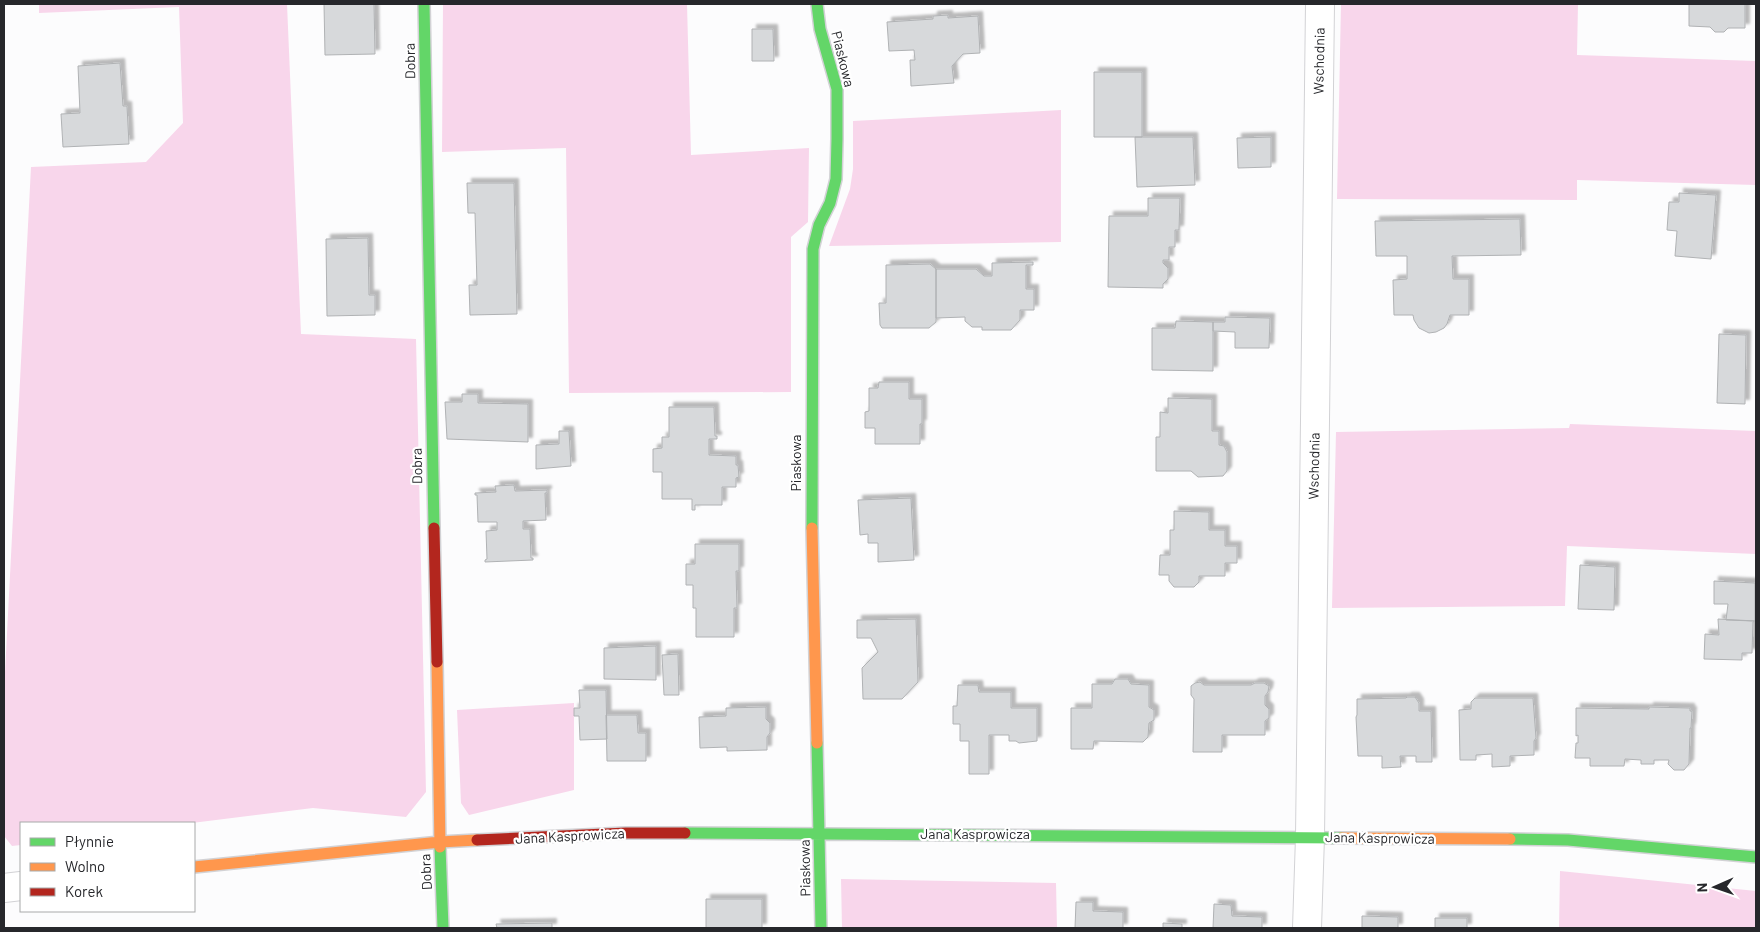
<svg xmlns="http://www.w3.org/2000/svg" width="1760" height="932" font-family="Barlow,sans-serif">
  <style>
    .green { fill: #f8d6eb }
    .building { fill: #d7d9db; stroke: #b0b2b4; filter: url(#shadow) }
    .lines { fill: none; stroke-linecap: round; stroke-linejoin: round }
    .street-casing { stroke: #d2d2d5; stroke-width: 30 }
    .fast-casing { stroke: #d2d2d5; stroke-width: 14 }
    .slow-casing { stroke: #d2d2d5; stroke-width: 14 }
    .jam-casing { stroke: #d2d2d5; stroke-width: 14 }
    .street { stroke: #fff; stroke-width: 28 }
    .fast { stroke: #63d668; stroke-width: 11 }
    .slow { stroke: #ff974d; stroke-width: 11 }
    .jam { stroke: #b3261e; stroke-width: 11 }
    .labels { text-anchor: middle; stroke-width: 4.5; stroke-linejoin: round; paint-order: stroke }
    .street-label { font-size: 14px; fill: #26272b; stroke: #fff }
  </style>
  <defs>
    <filter id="shadow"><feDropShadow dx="4.5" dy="-4.5" stdDeviation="1" flood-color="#0004"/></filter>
  </defs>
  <rect width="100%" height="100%" fill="#fcfcfd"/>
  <path class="green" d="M 39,4 L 287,4 L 301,334 L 416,339 L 426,792 L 406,817 L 313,808 L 192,823 L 21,823 L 21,845 L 12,846 L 4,836 L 4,692 L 31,167 L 146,162 L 183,123 L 179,7 L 39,13 Z
    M 443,4 L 687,4 L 691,155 L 809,148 L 808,222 L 791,237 L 791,392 L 569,393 L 566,148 L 442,152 Z
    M 1341,4 L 1578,4 L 1577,55 L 1756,61 L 1756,185 L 1577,180 L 1577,200 L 1337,199 Z
    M 1061,110 L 1061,242 L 829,246 L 850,189 L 853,169 L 853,121 Z
    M 1570,424 L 1756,431 L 1756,554 L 1567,546 L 1565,606 L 1332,608 L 1336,432 L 1569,428 Z
    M 574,703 L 574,790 L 469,815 L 461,803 L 457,710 Z
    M 1560,871 L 1756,891 L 1756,928 L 1559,928 Z
    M 841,879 L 1056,883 L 1057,928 L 842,928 Z"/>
  <path class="building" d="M 324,4 L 374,4 L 375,54 L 325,55 Z
    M 1689,4 L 1745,4 L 1745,28 L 1728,28 L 1724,32 L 1715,32 L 1710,27 L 1689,26 Z
    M 948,15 L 948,18 L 978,16 L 980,53 L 963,54 L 952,66 L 954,83 L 911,86 L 910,60 L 915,60 L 914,50 L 889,51 L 887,22 L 933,19 L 933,16 Z
    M 752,29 L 773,29 L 774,61 L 752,61 Z
    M 120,63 L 123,106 L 127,106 L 129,144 L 63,147 L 61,114 L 80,113 L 78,66 Z
    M 1094,72 L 1142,72 L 1142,137 L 1094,137 Z
    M 1135,137 L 1193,137 L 1195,185 L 1137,187 Z
    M 1271,137 L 1271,167 L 1238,168 L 1237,138 Z
    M 467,183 L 514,183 L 517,314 L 470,315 L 469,285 L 477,285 L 475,213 L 468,213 Z
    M 1679,193 L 1716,195 L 1711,259 L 1675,256 L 1677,231 L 1667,230 L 1669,202 L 1679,202 Z
    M 1148,198 L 1180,198 L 1179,230 L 1175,230 L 1175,247 L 1169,247 L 1169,260 L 1163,260 L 1163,263 L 1168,268 L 1168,279 L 1163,284 L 1163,288 L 1108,287 L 1109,216 L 1148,216 Z
    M 1520,219 L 1521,255 L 1452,256 L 1453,279 L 1469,279 L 1469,315 L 1450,315 L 1447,324 L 1444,328 L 1436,332 L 1429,333 L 1419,328 L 1414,320 L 1413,315 L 1394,315 L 1393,280 L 1407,279 L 1407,256 L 1376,256 L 1375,221 Z
    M 368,238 L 369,295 L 375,295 L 375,315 L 327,316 L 326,239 Z
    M 1033,262 L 1033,265 L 1026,265 L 1026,289 L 1034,289 L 1034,310 L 1020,310 L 1020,320 L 1011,330 L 982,330 L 982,327 L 972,327 L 965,321 L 965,317 L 936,318 L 936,269 L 976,269 L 984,276 L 992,276 L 992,263 Z
    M 930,264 L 936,269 L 936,322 L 929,328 L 882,328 L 880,325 L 879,303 L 886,303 L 886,265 Z
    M 1225,317 L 1270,318 L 1269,348 L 1235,348 L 1235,332 L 1213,331 L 1213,322 L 1225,322 Z
    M 1176,321 L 1213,322 L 1213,371 L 1152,370 L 1152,328 L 1175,328 Z
    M 1719,334 L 1746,335 L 1745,404 L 1717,403 Z
    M 879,382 L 909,382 L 909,399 L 922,399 L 922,424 L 920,424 L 920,444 L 875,444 L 875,428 L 865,428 L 865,412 L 869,411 L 869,388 L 878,388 Z
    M 462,394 L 478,394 L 478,403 L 528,404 L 528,442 L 447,439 L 445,402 L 462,402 Z
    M 1168,398 L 1212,399 L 1212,431 L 1219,431 L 1219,445 L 1224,446 L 1227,452 L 1227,471 L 1223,476 L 1198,477 L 1191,471 L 1156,471 L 1156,437 L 1160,437 L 1160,412 L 1168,413 Z
    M 669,407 L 714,407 L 715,436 L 717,436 L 717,439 L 709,439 L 709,455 L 736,456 L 736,465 L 738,465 L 739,477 L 736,478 L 736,487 L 722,487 L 722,505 L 695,505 L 695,510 L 692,510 L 692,499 L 662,499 L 662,472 L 653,472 L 653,449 L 662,448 L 662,437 L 669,437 Z
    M 559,431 L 569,431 L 571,466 L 536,469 L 536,445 L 559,444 Z
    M 514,485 L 515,491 L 547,490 L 547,493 L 545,493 L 546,520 L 523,521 L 523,529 L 530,529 L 531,558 L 533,558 L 533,560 L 485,562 L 485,560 L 487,559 L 486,531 L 497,530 L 497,522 L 478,522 L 477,495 L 475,495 L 475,493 L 496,492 L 495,486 Z
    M 911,498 L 914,560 L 878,562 L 878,543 L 868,543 L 868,534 L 860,535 L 858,500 Z
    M 1174,511 L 1209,512 L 1209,530 L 1225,530 L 1225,546 L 1237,546 L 1237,563 L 1225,563 L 1225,576 L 1199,576 L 1199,582 L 1194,587 L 1174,587 L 1169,581 L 1169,575 L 1159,575 L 1160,555 L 1170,555 L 1170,530 L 1174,530 Z
    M 695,544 L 739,544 L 739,571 L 736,571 L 737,608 L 734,608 L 734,637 L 696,637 L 696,608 L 693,608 L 693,585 L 686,585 L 686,564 L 695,564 Z
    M 1580,565 L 1615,567 L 1614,610 L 1578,609 Z
    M 1714,581 L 1755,583 L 1755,621 L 1726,620 L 1728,604 L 1714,604 Z
    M 916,619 L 918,682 L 902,699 L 863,699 L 862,668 L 878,652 L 871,638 L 857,638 L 857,620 Z
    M 1718,619 L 1755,621 L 1753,622 L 1752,653 L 1742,653 L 1742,660 L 1704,659 L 1705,634 L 1719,635 Z
    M 656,646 L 656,680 L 604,679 L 604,648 Z
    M 678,654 L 679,695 L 664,695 L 662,655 Z
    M 1115,679 L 1128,679 L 1131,684 L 1149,685 L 1149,707 L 1154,710 L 1154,720 L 1149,723 L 1148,737 L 1143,742 L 1094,741 L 1093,749 L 1071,749 L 1071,708 L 1092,708 L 1092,684 L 1112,684 Z
    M 1200,682 L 1204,685 L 1251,685 L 1255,683 L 1264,683 L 1269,686 L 1268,692 L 1265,696 L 1265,705 L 1269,709 L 1269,718 L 1265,721 L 1265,735 L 1222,735 L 1222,752 L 1193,752 L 1194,699 L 1191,695 L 1191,686 L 1195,683 Z
    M 958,685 L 978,685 L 979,692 L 1011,692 L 1011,708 L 1037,708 L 1037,741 L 1019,743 L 1016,741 L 1009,741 L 1009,735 L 989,735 L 989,774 L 969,774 L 969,741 L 960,741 L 960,724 L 953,724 L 953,706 L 957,706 Z
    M 579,690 L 606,690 L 607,739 L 580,740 L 579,716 L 574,716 L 574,708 L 580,708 Z
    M 1407,697 L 1415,697 L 1419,703 L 1419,711 L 1431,711 L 1432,762 L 1416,762 L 1416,756 L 1400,756 L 1401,767 L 1382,768 L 1382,756 L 1358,756 L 1356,717 L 1357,715 L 1357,699 L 1406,698 Z
    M 1475,698 L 1533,698 L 1536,738 L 1534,741 L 1534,755 L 1510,756 L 1510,766 L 1492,767 L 1492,754 L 1476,755 L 1476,760 L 1460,760 L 1459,710 L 1471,709 L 1471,702 Z
    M 766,707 L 766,719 L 770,723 L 770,733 L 767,737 L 767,750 L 727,751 L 727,747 L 700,748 L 699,717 L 726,716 L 726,708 Z
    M 1649,707 L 1690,708 L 1690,711 L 1692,711 L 1691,728 L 1690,728 L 1689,764 L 1684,770 L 1674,770 L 1668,764 L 1669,760 L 1654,760 L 1654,764 L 1641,764 L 1641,760 L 1625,759 L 1624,766 L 1590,766 L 1590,758 L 1575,758 L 1576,743 L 1578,743 L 1578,735 L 1576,736 L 1576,708 L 1649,709 Z
    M 606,715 L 637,715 L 638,733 L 646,733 L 646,761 L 607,761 Z
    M 706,899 L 762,899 L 762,928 L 706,928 Z
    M 1076,902 L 1093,902 L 1093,911 L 1123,912 L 1123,928 L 1075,928 Z
    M 1214,904 L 1231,905 L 1232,916 L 1262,917 L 1262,928 L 1213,928 Z
    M 1362,916 L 1398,917 L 1398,928 L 1362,928 Z
    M 1435,918 L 1467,918 L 1467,928 L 1435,928 Z
    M 552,923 L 552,928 L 497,928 L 496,924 Z
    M 1163,923 L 1182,924 L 1182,928 L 1163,928 Z"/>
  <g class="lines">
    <defs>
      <path id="street" d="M 4,888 L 21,886
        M 1307,928 L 1310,837 L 1320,4"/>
      <path id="fast" d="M 424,4 L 434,528
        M 812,528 L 813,249 L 819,225 L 830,203 L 836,179 L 837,139 L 837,89 L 820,29 L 817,4
        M 817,743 L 821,928
        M 685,833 L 1341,838
        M 1510,839 L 1568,840 L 1756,857
        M 440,847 L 443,928"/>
      <path id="slow" d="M 812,528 L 817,743
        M 437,662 L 440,847
        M 1341,838 L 1510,839
        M 194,867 L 440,842 L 477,840"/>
      <path id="jam" d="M 434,528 L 437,662
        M 477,840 L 626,833 L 685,833"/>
    </defs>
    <use href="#street" class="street-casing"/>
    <use href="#fast" class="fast-casing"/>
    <use href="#slow" class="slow-casing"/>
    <use href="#jam" class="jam-casing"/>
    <use href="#street" class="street"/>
    <use href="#fast" class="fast"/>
    <use href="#slow" class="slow"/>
    <use href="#jam" class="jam"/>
  </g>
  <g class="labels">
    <g class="street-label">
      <text transform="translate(843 59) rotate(76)" y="5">Piaskowa</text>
      <text transform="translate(410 61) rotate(-91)" y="5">Dobra</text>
      <text transform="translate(1319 61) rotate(-89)" y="5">Wschodnia</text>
      <text transform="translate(796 463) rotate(-90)" y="5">Piaskowa</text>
      <text transform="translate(417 466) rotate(-91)" y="5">Dobra</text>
      <text transform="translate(1314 466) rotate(-89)" y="5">Wschodnia</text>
      <text x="975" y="839">Jana Kasprowicza</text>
      <text transform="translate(570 836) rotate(-3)" y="5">Jana Kasprowicza</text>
      <text transform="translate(1380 838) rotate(1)" y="5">Jana Kasprowicza</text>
      <text transform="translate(805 868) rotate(-91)" y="5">Piaskowa</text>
      <text transform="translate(426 872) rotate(-93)" y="5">Dobra</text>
    </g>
  </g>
  <rect width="1760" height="932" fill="none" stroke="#26272b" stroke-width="10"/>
  <rect x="20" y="822" width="175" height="90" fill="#ffffff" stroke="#a8a9aa"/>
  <rect x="30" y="838" width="25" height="8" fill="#63d668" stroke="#a8a9aa"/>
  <text x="65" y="847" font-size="15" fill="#26272b">Płynnie</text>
  <rect x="30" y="863" width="25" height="8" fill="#ff974d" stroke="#a8a9aa"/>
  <text x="65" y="872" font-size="15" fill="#26272b">Wolno</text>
  <rect x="30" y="888" width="25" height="8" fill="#b3261e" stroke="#a8a9aa"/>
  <text x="65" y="897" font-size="15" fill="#26272b">Korek</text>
  <g transform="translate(1715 887) rotate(268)" stroke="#ffffff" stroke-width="4" paint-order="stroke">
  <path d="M0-4L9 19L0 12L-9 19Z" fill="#26272b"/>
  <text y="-8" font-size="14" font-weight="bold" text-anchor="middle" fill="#26272b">N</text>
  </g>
</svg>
